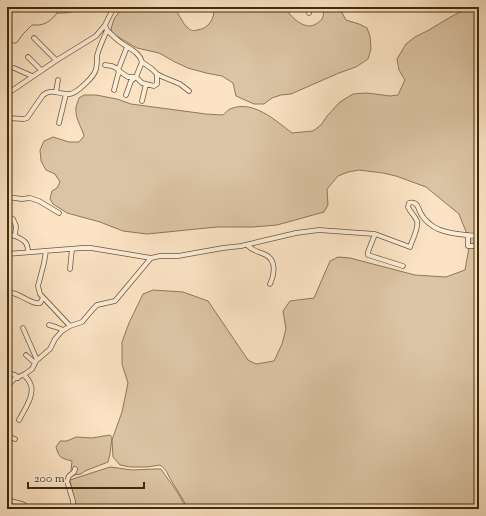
<svg xmlns="http://www.w3.org/2000/svg" width="486" height="516" font-family="'Sorts Mill Goudy',serif">
  <style>
    .green { fill: #dbc4a4; stroke: #8e7857 }
    .lines { fill: none; stroke-linecap: round; stroke-linejoin: round }
    .stream { stroke: #8b7454; stroke-width: 1 }
    .street-casing { stroke: #705938; stroke-width: 5.5 }
    .street { stroke: #fcedd9; stroke-width: 4 }
  </style>
  <rect width="100%" height="100%" fill="#fbe3c4"/>
  <filter id="stains"><feTurbulence type="fractalNoise" baseFrequency=".005" numOctaves="4"/><feColorMatrix values="0 0 0 0 .2 0 0 0 0 .09 0 0 0 0 .02 0 0 0 .5 -.17"/></filter>
  <radialGradient id="worn" r=".72"><stop offset=".6" stop-color="#630" stop-opacity="0"/><stop offset="1" stop-color="#630" stop-opacity=".3"/></radialGradient>
  <path class="green" d="M 136,7 L 141,8 L 174,7 C 179,14 182,23 188,28 C 191,31 194,31 197,30 C 209,29 215,18 214,7 L 285,7 C 290,17 305,31 316,24 C 319,22 322,20 323,17 C 324,14 323,10 323,7 L 343,7 L 342,13 L 346,20 L 359,24 L 367,28 L 370,36 L 371,49 L 368,59 L 356,67 L 339,73 L 291,94 L 281,95 L 272,98 L 264,104 L 254,104 L 236,96 L 233,83 L 222,76 L 206,73 L 188,68 L 175,62 L 159,53 L 137,48 L 123,40 L 112,33 L 111,29 L 114,19 L 119,12 L 125,9 Z
    M 468,7 L 479,7 L 479,509 L 188,509 C 183,499 177,490 171,480 C 166,472 168,471 160,465 L 147,467 L 130,467 L 120,465 L 113,457 L 112,440 L 122,412 L 128,383 L 122,364 L 122,342 L 129,323 L 143,294 L 153,290 L 183,292 L 208,301 L 248,360 L 256,364 L 274,361 L 282,344 L 286,329 L 283,311 L 290,301 L 314,298 L 330,261 L 338,257 L 350,258 L 415,275 L 446,277 L 465,270 L 470,242 L 459,214 L 426,187 L 396,176 L 383,173 L 359,170 L 348,172 L 338,176 L 327,189 L 328,205 L 324,212 L 277,225 L 253,227 L 217,227 L 147,234 L 123,231 L 100,222 L 67,213 L 53,204 L 50,199 L 52,191 L 57,188 L 60,182 L 55,174 L 46,170 L 41,161 L 40,150 L 44,141 L 53,137 L 69,142 L 79,142 L 84,136 C 82,128 76,120 76,111 C 75,107 78,102 79,98 L 84,95 L 96,95 L 117,99 L 131,104 L 206,114 L 223,115 C 225,113 228,110 230,109 C 253,99 276,121 292,133 L 313,131 L 321,125 L 327,116 L 340,102 L 353,94 L 367,93 L 390,96 L 398,95 L 405,80 L 399,70 L 397,59 L 406,44 L 415,37 L 429,30 L 454,15 L 466,9 Z
    M 110,435 L 112,437 L 110,454 L 108,462 L 85,471 L 81,474 L 73,475 L 71,470 L 72,461 C 61,458 59,458 56,447 L 60,441 L 67,441 L 76,437 L 92,438 Z
    M 110,467 L 132,470 L 155,469 L 161,469 C 170,483 180,493 186,509 L 74,509 L 74,501 L 70,480 Z"/>
  <g class="lines">
    <path class="stream" d="M 7,41 L 14,43 L 16,43 L 18,41 L 23,34 L 32,25 C 44,26 50,22 57,13 C 66,13 74,13 81,7"/>
    <defs>
      <path id="street" d="M 306,7 L 309,13
        M 107,30 C 111,34 115,38 119,41 C 127,48 139,51 142,62 L 152,69 L 157,74 L 163,77 L 180,84 L 189,91
        M 34,38 L 56,60
        M 28,57 L 41,70
        M 142,62 L 136,77 L 142,83 L 154,86 L 157,84 L 157,74
        M 105,65 L 112,66 L 116,68 L 122,73 L 128,77 L 136,77
        M 14,68 L 32,76
        M 118,70 L 127,47
        M 114,90 L 119,71
        M 56,92 L 58,80
        M 7,94 L 57,60 L 96,36 L 105,25 L 114,7
        M 126,95 L 131,81 L 136,77
        M 142,101 L 146,84
        M 7,118 L 24,119 L 27,118 L 43,95 C 52,88 60,95 70,94 C 77,93 95,76 96,69 C 97,65 97,60 97,56 C 99,47 104,38 107,30 L 105,25
        M 59,123 L 66,94
        M 7,197 L 22,199 L 30,198 L 39,201 L 59,213
        M 13,219 L 16,226 L 15,236 C 24,240 28,242 28,252
        M 7,234 L 15,236
        M 375,234 L 368,252 L 368,255 L 403,266
        M 468,235 L 468,246 L 479,246
        M 247,245 C 254,252 258,251 266,255 C 277,261 274,275 270,284
        M 46,251 L 44,263 L 38,286 L 40,294 L 70,326
        M 7,254 L 82,248 L 91,248 L 151,258
        M 70,269 L 72,249
        M 12,293 C 21,294 32,305 40,303 L 43,298
        M 49,325 L 56,327 L 63,330
        M 23,328 L 37,360
        M 26,355 L 35,363
        M 7,373 L 15,375 L 18,378
        M 7,387 L 14,379 L 25,374 L 32,369 L 36,361 L 50,349 L 55,339 L 62,331 L 70,326 L 82,322 L 93,309 L 97,305 L 115,301 L 151,258 L 160,256 L 178,256 L 223,248 L 241,246 L 296,233 L 319,230 L 375,234 L 410,247 C 412,240 419,228 417,221 C 415,216 410,212 408,207 L 409,203 C 412,202 413,202 416,204 C 418,206 419,209 420,212 C 422,216 426,221 430,224 C 441,234 465,235 479,236
        M 19,420 C 24,410 36,394 30,383 C 29,380 26,377 24,375
        M 7,436 L 15,439
        M 7,500 L 22,504 L 31,509
        M 73,509 L 73,501 L 67,481 L 69,476 L 74,472 L 75,469"/>
    </defs>
    <use href="#street" class="street-casing"/>
    <use href="#street" class="street"/>
  </g>
  <rect width="486" height="516" fill="none" stroke="#fbe3c4" stroke-width="24"/>
  <rect x="8" y="8" width="470" height="500" fill="none" stroke="#412b0a" stroke-width="2"/>
  <rect x="12" y="12" width="462" height="492" fill="none" stroke="#412b0a"/>
  <path d="M28 482v6h116v-6" fill="none" stroke="#412b0a" stroke-width="2"/>
  <text x="34" y="482" font-size="12" fill="#412b0a" stroke="#fcedd9" stroke-width="3" paint-order="stroke">200 m</text>
  <rect width="100%" height="100%" filter="url(#stains)"/>
  <rect width="100%" height="100%" fill="url(#worn)"/>
</svg>
